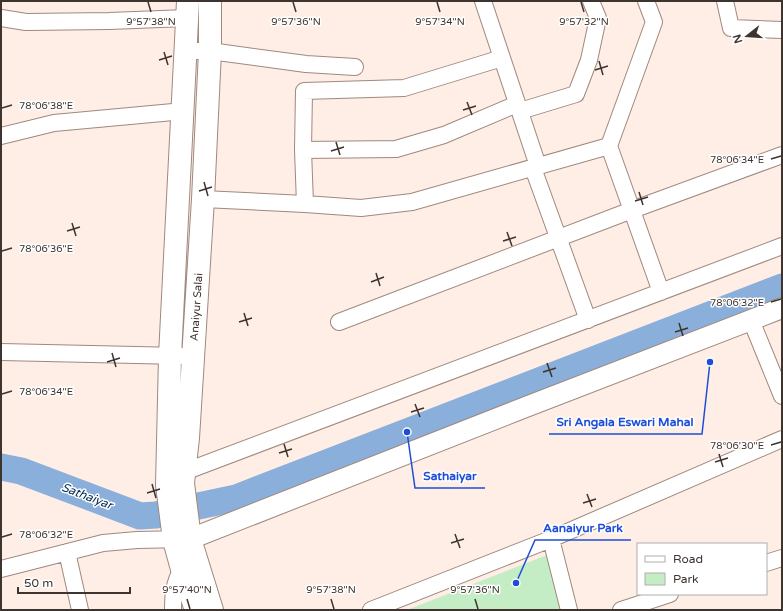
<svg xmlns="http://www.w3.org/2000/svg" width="783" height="611" font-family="'Varela Round',sans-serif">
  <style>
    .green { fill: #c5edc5 }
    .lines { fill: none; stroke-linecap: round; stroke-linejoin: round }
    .river { stroke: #8aafdb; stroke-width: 27 }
    .minor-casing { stroke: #a0887d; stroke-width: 18 }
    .tertiary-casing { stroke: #a0887d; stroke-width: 22 }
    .primary-casing { stroke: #a0887d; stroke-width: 24 }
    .minor { stroke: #fff; stroke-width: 16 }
    .tertiary { stroke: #fff; stroke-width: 20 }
    .primary { stroke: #fff; stroke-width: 22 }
    .ticks { fill: none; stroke: #3e342f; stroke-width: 1.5 }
    .labels { text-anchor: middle; stroke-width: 3; stroke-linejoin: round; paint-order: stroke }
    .street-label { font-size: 11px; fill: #3e342f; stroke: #fff }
    .water-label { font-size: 12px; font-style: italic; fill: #012a52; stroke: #fff }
    .ticks-label { font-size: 10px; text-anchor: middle; fill: #3e342f; stroke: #fff; stroke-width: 3; stroke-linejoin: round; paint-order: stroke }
    .leader { fill: none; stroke: #1d4ed8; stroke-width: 1.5 }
    .callout-dot { fill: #1d4ed8; stroke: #fff; stroke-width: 1.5 }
    .callout-label { font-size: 12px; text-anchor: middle; font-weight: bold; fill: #1d4ed8; stroke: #fff; stroke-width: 3; stroke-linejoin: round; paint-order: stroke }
  </style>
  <rect width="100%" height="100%" fill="#feeee6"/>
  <path class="green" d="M 547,555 L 562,610 L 407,610 Z"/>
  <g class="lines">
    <path class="river" d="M 1,467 L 21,471 L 140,516 L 156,515 L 236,498 L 782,287"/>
    <defs>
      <path id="minor" d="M 483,1 L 538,166
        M 646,1 L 654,22 L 609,146 L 661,292
        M 725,1 L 731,28 L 782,30
        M 1,18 L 26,22 L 109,21 L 187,18
        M 185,51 L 210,51 L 306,64 L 355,67
        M 520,111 L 576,94 L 589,60 L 598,18 L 591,1
        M 1,136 L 54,123 L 184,111
        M 303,150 L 396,149 L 444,135 L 517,104
        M 533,168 L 588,320
        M 203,199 L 305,204 L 361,208 L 412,202 L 609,146
        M 305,204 L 303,150 L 304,91 L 404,88 L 502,58
        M 751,320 L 782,396
        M 339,322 L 632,210 L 782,155
        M 1,352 L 181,356
        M 184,472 L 782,246
        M 551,539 L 569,610
        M 67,552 L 80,610
        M 766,563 L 782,558
        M 1,569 L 103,543 L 137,540 L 184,539
        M 173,610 C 173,594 174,583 182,569
        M 371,610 L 551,539 L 782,439
        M 621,610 L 670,594"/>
      <path id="tertiary" d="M 190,539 L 518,410 L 782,308"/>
      <path id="primary" d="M 188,1 L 170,356 L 167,485 L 174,540 L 182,569 L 196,610
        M 210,1 L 210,51 L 203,199 L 188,438 L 183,483 L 190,539 L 212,610"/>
    </defs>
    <use href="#minor" class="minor-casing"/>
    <use href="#tertiary" class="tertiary-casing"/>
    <use href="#primary" class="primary-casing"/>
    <use href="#minor" class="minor"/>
    <use href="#tertiary" class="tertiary"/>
    <use href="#primary" class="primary"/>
  </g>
  <path class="ticks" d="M 148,2 L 151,12M 293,2 L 296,12M 437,2 L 440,12M 581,2 L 584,12M 164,52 L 168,65M 159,60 L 172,56M 599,61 L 603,75M 595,70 L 608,66M 467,102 L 472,115M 2,108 L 12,105M 463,110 L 476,106M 336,142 L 340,155M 331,151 L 344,147M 771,159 L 781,156M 204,182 L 208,196M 199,191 L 212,187M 639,192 L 643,205M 635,201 L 648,197M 72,223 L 76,236M 67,231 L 80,227M 507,232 L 512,246M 503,241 L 516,237M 2,251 L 12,248M 376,273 L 380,286M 371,282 L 384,277M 771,302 L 781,299M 244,313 L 248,326M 239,322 L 252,318M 679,323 L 683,336M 675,332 L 688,328M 112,353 L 116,367M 107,362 L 120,358M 547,363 L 552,377M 543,372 L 556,368M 2,394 L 12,391M 415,404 L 420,417M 411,412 L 424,408M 284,444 L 288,457M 771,445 L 781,442M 279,453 L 292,449M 719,454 L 723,467M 715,462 L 728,458M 152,484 L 156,498M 147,493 L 160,489M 587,494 L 592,507M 583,503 L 596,499M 455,534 L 460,548M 2,537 L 12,534M 451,543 L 464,539M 187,599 L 190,609M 331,599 L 334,609M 475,599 L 478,609"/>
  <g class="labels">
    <g class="street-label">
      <text transform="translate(196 307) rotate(-86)" y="4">Anaiyur Salai</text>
    </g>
    <g class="water-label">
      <text transform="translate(87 496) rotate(21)" y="4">Sathaiyar</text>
    </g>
  </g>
  <g class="ticks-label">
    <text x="151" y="25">9°57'38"N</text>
    <text x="296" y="25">9°57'36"N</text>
    <text x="440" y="25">9°57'34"N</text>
    <text x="584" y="25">9°57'32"N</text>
    <text x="46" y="109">78°06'38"E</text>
    <text x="737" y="163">78°06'34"E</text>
    <text x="46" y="252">78°06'36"E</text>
    <text x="737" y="306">78°06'32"E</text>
    <text x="46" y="395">78°06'34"E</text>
    <text x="737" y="449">78°06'30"E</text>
    <text x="46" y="538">78°06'32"E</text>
    <text x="187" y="593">9°57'40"N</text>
    <text x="331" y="593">9°57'38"N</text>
    <text x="475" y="593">9°57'36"N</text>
  </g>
  <path class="leader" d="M710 362L702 434H549M407 432L415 488H485M516 583L535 540H631"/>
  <g class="callout-dot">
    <circle cx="710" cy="362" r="4"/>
    <circle cx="407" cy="432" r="4"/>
    <circle cx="516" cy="583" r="4"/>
  </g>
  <g class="callout-label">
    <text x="625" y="426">Sri Angala Eswari Mahal</text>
    <text x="450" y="480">Sathaiyar</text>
    <text x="583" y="532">Aanaiyur Park</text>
  </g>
  <rect width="783" height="611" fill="none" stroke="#3e342f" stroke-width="4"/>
  <rect x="637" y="543" width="130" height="52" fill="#ffffff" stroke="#b2aeac"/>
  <rect x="645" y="556" width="20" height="6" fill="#ffffff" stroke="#b2aeac"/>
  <text x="673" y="563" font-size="12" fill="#3e342f">Road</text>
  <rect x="645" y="573" width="20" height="12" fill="#c5edc5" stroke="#b2aeac"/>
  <text x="673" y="583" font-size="12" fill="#3e342f">Park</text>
  <g transform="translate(747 36) rotate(253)" stroke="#ffffff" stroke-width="3" paint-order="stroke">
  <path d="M0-3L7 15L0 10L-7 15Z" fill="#3e342f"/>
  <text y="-6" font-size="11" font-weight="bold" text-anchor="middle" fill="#3e342f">N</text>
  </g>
  <path d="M18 587v6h112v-6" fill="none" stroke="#3e342f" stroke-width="2"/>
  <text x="24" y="587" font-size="12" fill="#3e342f" stroke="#ffffff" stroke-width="3" paint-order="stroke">50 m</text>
</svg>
